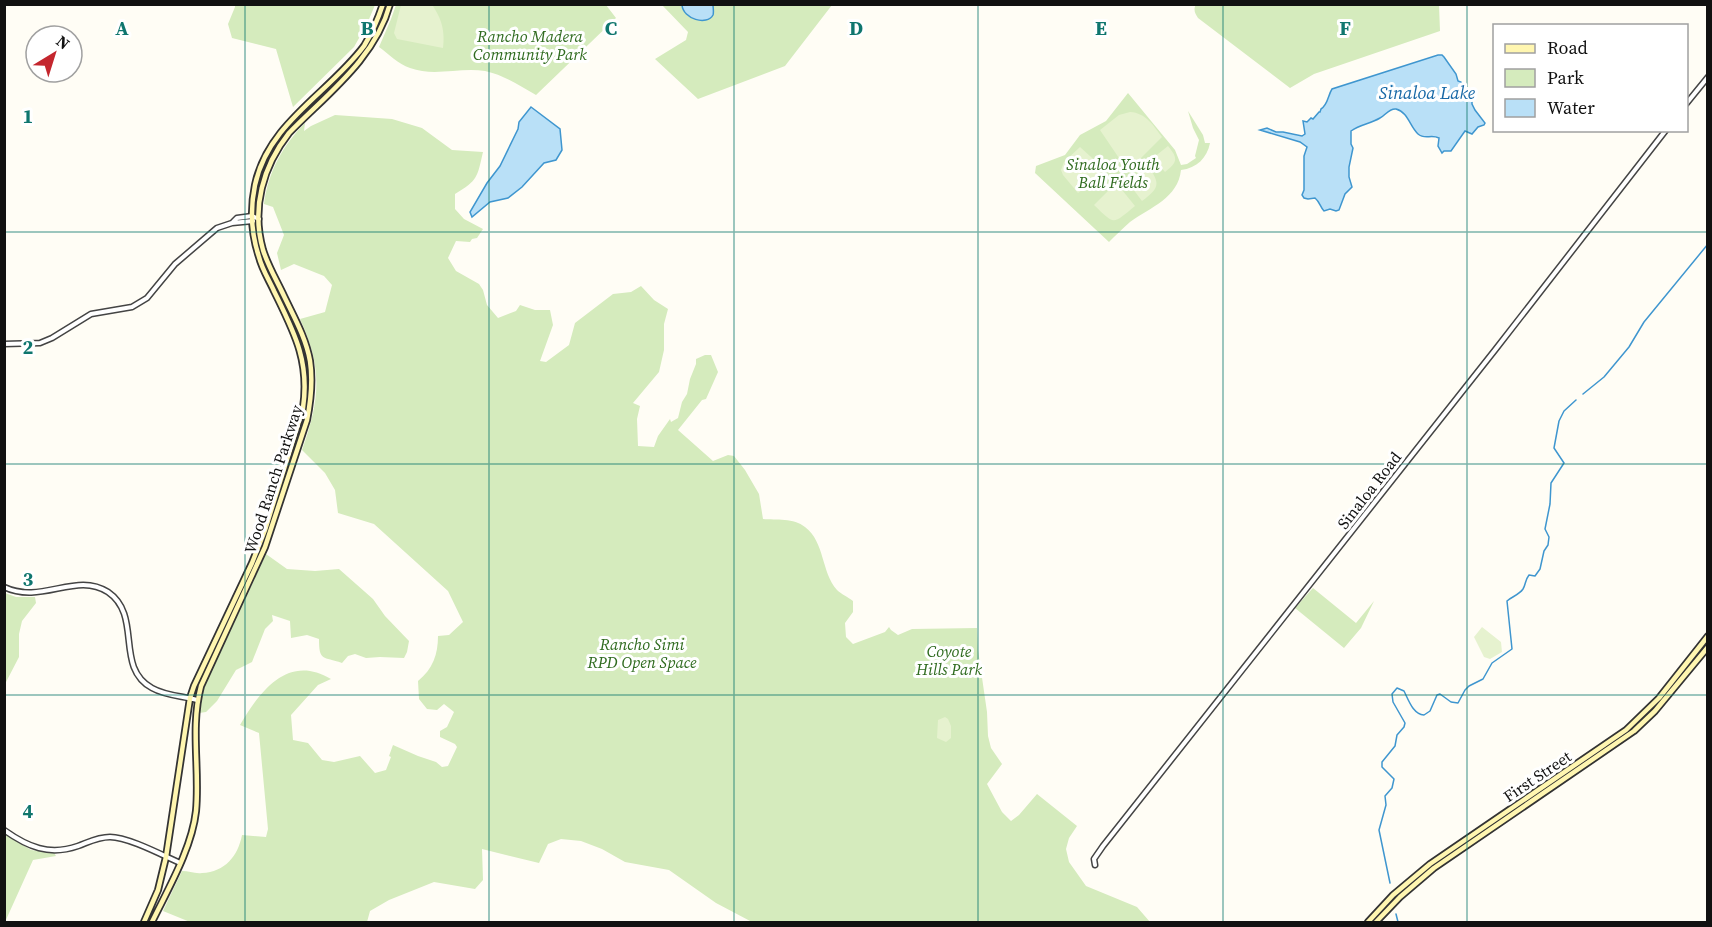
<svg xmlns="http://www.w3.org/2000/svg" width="1712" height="927" font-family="'Source Serif 4',serif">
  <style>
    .green { fill: #d5ebbd }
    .pitch { fill: #e6f2cf }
    .water { fill: #b9e0f7; stroke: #3f96cf; stroke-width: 1.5 }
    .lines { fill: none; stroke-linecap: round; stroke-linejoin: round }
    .stream { stroke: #3f96cf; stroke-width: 1.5 }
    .tertiary-casing { stroke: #444; stroke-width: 7 }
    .secondary-casing { stroke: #333; stroke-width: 8 }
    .tertiary { stroke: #fff; stroke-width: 4 }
    .secondary { stroke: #fff6b0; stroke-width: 4.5 }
    .grid { fill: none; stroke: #0f766e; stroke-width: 1.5; stroke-opacity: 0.55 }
    .labels { text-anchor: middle; stroke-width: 6; stroke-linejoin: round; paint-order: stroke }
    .park-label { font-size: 16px; font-style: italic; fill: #2f6b1f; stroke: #fff }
    .street-label { font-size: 16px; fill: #111; stroke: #fff }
    .water-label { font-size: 18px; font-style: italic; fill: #1768a6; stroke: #fff }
    .grid-label { font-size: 20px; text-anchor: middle; font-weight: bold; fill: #0f766e; stroke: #fff; stroke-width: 6; stroke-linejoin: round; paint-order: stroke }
  </style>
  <rect width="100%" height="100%" fill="#fffdf5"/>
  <path class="green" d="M 1196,4 L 1439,5 L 1440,31 L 1314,74 L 1290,88 L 1198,18 C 1195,13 1193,10 1196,4 Z
    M 235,5 L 375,5 L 367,24 L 354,47 L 293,107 L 276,49 L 232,38 L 228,24 L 235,7 Z
    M 396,5 L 606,5 L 616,18 L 536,95 C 520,86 504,75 485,71 C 460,67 434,77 410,68 C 398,64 389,54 379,47 L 391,19 Z
    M 662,5 L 832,5 L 785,66 L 698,99 L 655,59 L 686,40 L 688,32 Z
    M 1128,93 L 1175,150 L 1181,165 L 1187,164 L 1196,158 L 1195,156 L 1199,140 L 1193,128 L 1188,111 L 1203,135 L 1205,143 L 1210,143 C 1207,158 1197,168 1181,170 C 1178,198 1151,207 1130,222 C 1123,228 1116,235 1109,242 L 1035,173 L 1036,166 L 1065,155 L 1080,135 L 1106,121 Z
    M 335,115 L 392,119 L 422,128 L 452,150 L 483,152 C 477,178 478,180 455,194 L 455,209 L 464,219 L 483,229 L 477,238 L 472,239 L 470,242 L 456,241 L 448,258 L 456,271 L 479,284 L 483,290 L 487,305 L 498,318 L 516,311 L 520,305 L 535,310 L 550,310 L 553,325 L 540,361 L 546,362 L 569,345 L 575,323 L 613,294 L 631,292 L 641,286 L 654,300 L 668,309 L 664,324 L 664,350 L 659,372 L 633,403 L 640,406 L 637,419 L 638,446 L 654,447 L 658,436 L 670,419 L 671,422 L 678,418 L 682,402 L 687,394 L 690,379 L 696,364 L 696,359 L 705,355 L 711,355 L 718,372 L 706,399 L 702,400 L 678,430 L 713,461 L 728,455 L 734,456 L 745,470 L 759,494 L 763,519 C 776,520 794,518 805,527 C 825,542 821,572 837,590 C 841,594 848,597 853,601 L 853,612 L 845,623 L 846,637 L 853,644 L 885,632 L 889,627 L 891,630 L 898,635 L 912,629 L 977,628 L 978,650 L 987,712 L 988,736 L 991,748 L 1002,764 L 987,784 L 1002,812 L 1011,821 L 1019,815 L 1037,794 L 1077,826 L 1069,838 L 1066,849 L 1069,862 L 1086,886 L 1137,907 L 1150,922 L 752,922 L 716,903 L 669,870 L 625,862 L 602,849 L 581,841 L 561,839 L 548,844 L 539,863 L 482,849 L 483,880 L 475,889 L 434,882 L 389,900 L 370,911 L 367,922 L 190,922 L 163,911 L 182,871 C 189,871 195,874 202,873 C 225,872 238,856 242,835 L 266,837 L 268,829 L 259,733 L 240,725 C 260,691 288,653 331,679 L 318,685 L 291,715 L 293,740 L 308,743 L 322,760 L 334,762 L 360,756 L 375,773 L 386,770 L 391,757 L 389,756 L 393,745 L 418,756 L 436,762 L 442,767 L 448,766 L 457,747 L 455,744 L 440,737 L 440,731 L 447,727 L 454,712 L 444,704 L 437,710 L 427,709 L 419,699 L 418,681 C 433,669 438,654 438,636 L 449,635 L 463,622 L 448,591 L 374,524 L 338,513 L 335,490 L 325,473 L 302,450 C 320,399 323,369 300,319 L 325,312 L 332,285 L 324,276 L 294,264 L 281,270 L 277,253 L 284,235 L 273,207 L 264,204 C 268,172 283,145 305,123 L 304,131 L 311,126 Z
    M 266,554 L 287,569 L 315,571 L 339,569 L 373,599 L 385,616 L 409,641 L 407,652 L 404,658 L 380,657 L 366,658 L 355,654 L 348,656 L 342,663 C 323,656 319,662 319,639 L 307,635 L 291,638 L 290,621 L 272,615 L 273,621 L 265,629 L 252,662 L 236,670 L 217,701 L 206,712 L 199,713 L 204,687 Z
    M 1313,588 L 1356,623 L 1374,601 L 1361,628 L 1344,648 L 1295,608 Z
    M 5,593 L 16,597 L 35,597 L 36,603 L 22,621 L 19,634 L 19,657 L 5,684 Z
    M 5,834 L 31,850 L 54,853 L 56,856 L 33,860 L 5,922 Z"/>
  <path class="pitch" d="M 401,5 L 432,4 L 433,6 C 442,20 445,31 443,48 L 397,39 L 394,33 Z
    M 1130,112 C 1146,113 1153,125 1162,137 L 1133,166 L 1128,168 L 1125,167 L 1100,130 L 1119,115 Z
    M 1168,146 C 1178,158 1178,162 1165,172 L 1153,158 Z
    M 1080,147 L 1102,167 L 1105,171 L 1103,174 L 1078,193 L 1063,175 L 1061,170 L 1064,162 Z
    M 1148,166 C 1161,184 1159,188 1142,201 L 1127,181 Z
    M 1115,184 L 1118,185 L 1135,206 C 1112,225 1115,225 1094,205 Z
    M 1482,627 L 1501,642 L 1502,652 L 1490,659 L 1484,657 L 1474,637 Z
    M 945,717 L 948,719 L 951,726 L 951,738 L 946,742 L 937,738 L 938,720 Z"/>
  <path class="water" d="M 682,5 L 713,5 C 713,7 714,12 713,15 C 707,26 683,19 682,5 Z
    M 1438,55 L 1442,55 L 1444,57 L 1456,74 L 1458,81 L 1461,82 L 1467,93 L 1472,99 L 1472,104 L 1475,110 L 1485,123 L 1484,125 L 1478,127 L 1472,134 L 1465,131 L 1451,151 L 1444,151 L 1442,153 L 1438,146 L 1439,138 C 1431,134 1425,140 1418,134 C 1410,127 1408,112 1396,109 C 1389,108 1385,116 1380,118 C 1370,124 1361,124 1351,131 L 1351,144 L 1353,148 L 1349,167 L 1349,177 L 1352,187 L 1345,194 L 1339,210 L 1336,211 L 1330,209 L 1324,211 C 1320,207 1320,202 1315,198 L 1308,199 L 1304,198 L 1302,195 L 1304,190 L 1304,156 L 1307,147 L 1300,142 L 1260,130 L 1267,128 L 1276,132 L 1283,132 L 1302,136 L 1305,134 L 1303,121 L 1307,122 L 1311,118 L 1313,119 L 1319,112 L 1320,112 L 1321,109 C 1328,105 1328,95 1332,89 Z
    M 531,107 L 560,129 L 562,150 L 556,160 L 544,163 L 522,187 L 508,198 L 490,202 L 472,217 L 470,212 L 487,183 L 500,166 L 518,129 L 519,122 Z"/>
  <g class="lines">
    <path class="stream" d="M 1583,394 L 1604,377 L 1629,347 L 1644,322 L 1708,244
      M 1390,883 L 1379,830 L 1386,805 L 1385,796 L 1392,788 L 1394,779 L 1382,767 L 1382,762 L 1395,746 L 1397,735 L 1404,727 L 1405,723 L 1393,702 L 1392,694 L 1397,688 L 1404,691 C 1409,701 1413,714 1424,715 L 1430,711 L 1437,695 L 1440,694 L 1451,702 L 1458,703 L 1465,690 L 1469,686 L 1483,679 L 1492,663 L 1512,649 L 1507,601 C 1511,597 1519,595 1523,589 C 1526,584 1525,580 1529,575 L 1535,576 L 1540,569 L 1544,551 L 1548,545 L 1549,537 L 1545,529 L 1550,504 L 1551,483 L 1564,463 L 1554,448 L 1559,421 L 1564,411 L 1576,400
      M 1396,914 L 1398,922"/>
    <defs>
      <path id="tertiary" d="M 1686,104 L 1708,77
        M 233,222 L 237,218 L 252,216 L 259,219
        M 4,344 L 40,343 L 52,338 L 91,314 L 132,307 L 147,298 L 175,264 L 217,228 L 232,223 L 253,221
        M 4,587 C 42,605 76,571 108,592 C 143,616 114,667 152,688 C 166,696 183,696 197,700
        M 4,830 C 28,847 49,856 78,846 C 89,842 98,837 110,837 C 128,837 162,855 180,863
        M 1095,865 L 1094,859 L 1103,846 L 1495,350 L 1666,130"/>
      <path id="secondary" d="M 144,922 L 158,890 L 166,857 L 190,698 L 194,686 L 252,563 L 265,530 L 303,408 C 310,361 294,332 274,291 C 269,280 262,269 259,257 C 251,233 250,209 255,185 C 268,123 329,93 364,46 C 372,33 378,19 383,4
        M 152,922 C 168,889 192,848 196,811 C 200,769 190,728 201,686 L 265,547 L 307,420 C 311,400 313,381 310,361 C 306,338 294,317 284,296 C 277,281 268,266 263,250 C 251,208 263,166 289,133 C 327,94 375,59 390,4
        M 1368,922 L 1393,895 L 1430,864 L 1626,730 L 1659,698 L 1708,636
        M 1376,922 L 1400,897 L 1434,868 L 1634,731 L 1655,711 L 1708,647"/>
    </defs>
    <use href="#tertiary" class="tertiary-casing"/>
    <use href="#secondary" class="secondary-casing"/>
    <use href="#tertiary" class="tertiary"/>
    <use href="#secondary" class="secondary"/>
  </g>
  <path class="grid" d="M 245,4 L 245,922M 489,4 L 489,922M 734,4 L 734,922M 978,4 L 978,922M 1223,4 L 1223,922M 1467,4 L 1467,922M 4,232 L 1708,232M 4,464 L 1708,464M 4,695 L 1708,695"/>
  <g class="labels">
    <g class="park-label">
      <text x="530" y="42">Rancho Madera<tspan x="530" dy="18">Community Park</tspan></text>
      <text x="1113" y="170">Sinaloa Youth<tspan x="1113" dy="18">Ball Fields</tspan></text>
      <text x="642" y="650">Rancho Simi<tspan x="642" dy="18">RPD Open Space</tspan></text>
      <text x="949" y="657">Coyote<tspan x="949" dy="18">Hills Park</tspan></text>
    </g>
    <g class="street-label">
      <text transform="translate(273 479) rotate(-72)" y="6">Wood Ranch Parkway</text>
      <text transform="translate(1369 490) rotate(-52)" y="6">Sinaloa Road</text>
      <text transform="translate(1537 776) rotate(-34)" y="6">First Street</text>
    </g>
    <g class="water-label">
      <text x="1427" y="99">Sinaloa Lake</text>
    </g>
  </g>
  <g class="grid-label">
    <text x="122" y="35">A</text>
    <text x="367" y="35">B</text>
    <text x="611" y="35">C</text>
    <text x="856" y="35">D</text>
    <text x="1101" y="35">E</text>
    <text x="1345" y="35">F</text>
    <text x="28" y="123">1</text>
    <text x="28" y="354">2</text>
    <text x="28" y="586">3</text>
    <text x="28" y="818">4</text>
  </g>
  <rect width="1712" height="927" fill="none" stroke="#111111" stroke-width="12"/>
  <rect x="1493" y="24" width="195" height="108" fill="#ffffff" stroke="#a0a0a0" stroke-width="1.5"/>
  <rect x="1505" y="44" width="30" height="9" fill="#fff6b0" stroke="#a0a0a0" stroke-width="1.5"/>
  <text x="1547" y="54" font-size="18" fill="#111111">Road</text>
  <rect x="1505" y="69" width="30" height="18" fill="#d5ebbd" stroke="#a0a0a0" stroke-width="1.5"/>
  <text x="1547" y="84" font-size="18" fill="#111111">Park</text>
  <rect x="1505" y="99" width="30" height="18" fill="#b9e0f7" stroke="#a0a0a0" stroke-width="1.5"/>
  <text x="1547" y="114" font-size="18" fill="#111111">Water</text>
  <g transform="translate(54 54) rotate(38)"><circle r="28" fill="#ffffff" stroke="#a0a0a0" stroke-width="1.5"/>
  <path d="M0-4.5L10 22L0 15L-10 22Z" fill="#c4262e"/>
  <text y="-9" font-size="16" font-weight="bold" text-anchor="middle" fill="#111111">N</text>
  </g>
</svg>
